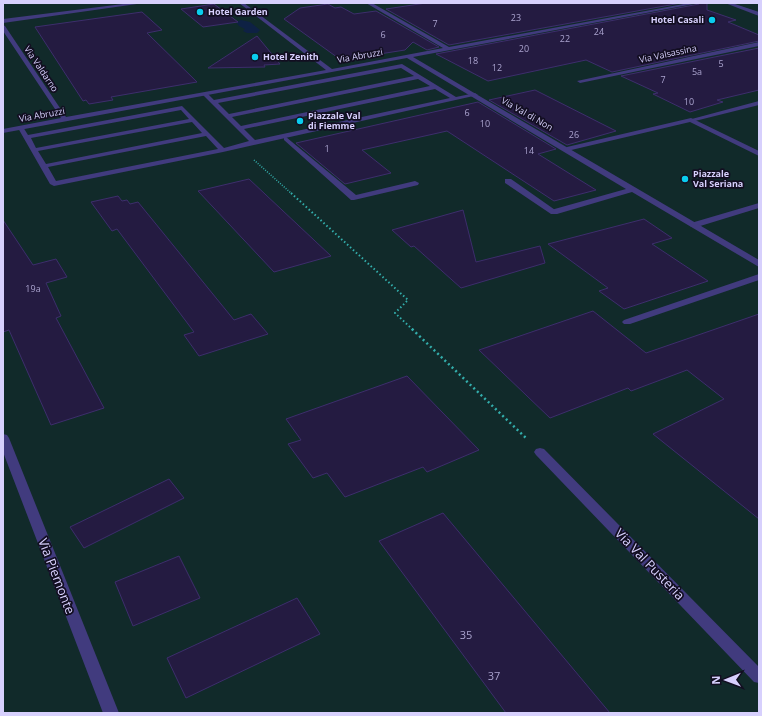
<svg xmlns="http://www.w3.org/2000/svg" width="762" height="716" font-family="'Open Sans',sans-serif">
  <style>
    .green { fill: #112a2a }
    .water { fill: #0e2144 }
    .building { fill: #241b41; stroke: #3d2e6c }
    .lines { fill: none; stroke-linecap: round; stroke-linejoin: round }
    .path-far2 { stroke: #33aeac; stroke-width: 1.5; stroke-dasharray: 1 1.5; stroke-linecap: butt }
    .path-far1 { stroke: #33aeac; stroke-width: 2; stroke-dasharray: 1.5 2.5; stroke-linecap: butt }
    .path { stroke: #33aeac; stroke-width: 2.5; stroke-dasharray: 2 3; stroke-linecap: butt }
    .service { fill: #413b7e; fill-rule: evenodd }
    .pedestrian { fill: #413b7e; fill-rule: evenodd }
    .minor { fill: #413b7e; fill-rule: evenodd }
    .poi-dot { fill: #0acdee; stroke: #120e21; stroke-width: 1.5 }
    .labels { text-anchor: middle; stroke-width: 3.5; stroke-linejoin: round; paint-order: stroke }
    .far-poi-label { font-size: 9px; font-weight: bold; fill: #d7d0fd; stroke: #120e21; text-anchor: start }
    .number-label { font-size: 9px; fill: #aaa3ce }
    .far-street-label { font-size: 9px; fill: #d7d0fd; stroke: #120e21 }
    .near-number-label { font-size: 11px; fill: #aaa3ce }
    .near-street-label { font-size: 13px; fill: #d7d0fd; stroke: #120e21 }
  </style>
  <rect width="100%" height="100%" fill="#120e21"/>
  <path class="green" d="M 3,3 L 759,3 L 759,713 L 3,713 Z"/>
  <path class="water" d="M 241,20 L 250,22 L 260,30 L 257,33 L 247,33 L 243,31 L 245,29 L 239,26 L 236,22 Z"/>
  <path class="building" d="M 426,3 L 681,3 L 449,45 L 386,9 Z
    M 700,3 L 707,3 L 707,10 L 736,20 L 728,22 L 759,35 L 759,41 L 612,72 L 586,60 L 488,81 L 436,54 L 699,4 Z
    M 214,4 L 238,22 L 203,27 L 181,9 Z
    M 328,4 L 335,8 L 341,7 L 354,14 L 376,11 L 439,47 L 427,50 L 413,42 L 405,50 L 341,60 L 284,19 L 300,8 Z
    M 142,12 L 162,30 L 147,33 L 197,82 L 111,97 L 113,100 L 89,104 L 86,100 L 83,101 L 35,27 Z
    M 257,36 L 280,64 L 264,65 L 265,67 L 208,68 Z
    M 759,48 L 759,90 L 717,100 L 723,102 L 690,112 L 653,94 L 658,93 L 621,76 Z
    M 535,90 L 616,131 L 567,145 L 489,100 Z
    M 478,102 L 556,149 L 538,154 L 596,190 L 554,201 L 447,131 L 362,150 L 391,173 L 345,184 L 296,143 Z
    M 249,179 L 331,256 L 274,272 L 198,191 Z
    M 118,196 L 122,201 L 127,200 L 130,204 L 138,202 L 234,320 L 251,314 L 268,334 L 199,356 L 184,335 L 194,332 L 117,229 L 112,231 L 91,202 Z
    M 463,210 L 476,262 L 540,246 L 545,263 L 461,288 L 414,246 L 411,247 L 392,230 Z
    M 644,219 L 672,238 L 652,244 L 708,281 L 624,309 L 599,291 L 608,288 L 548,244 Z
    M 3,220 L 33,265 L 56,259 L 67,277 L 46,283 L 61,316 L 56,318 L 104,408 L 51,425 L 9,330 L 3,332 Z
    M 593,311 L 646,353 L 759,314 L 759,519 L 653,434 L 724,399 L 687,370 L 631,391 L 628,388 L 550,418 L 479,350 Z
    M 407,376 L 479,450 L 427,472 L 423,467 L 345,497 L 327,473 L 313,478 L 288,444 L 301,440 L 286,419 Z
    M 169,479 L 184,498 L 84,548 L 70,527 Z
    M 443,513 L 610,713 L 506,713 L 379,541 Z
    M 179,556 L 200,598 L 133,626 L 115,582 Z
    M 297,598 L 320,634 L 186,698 L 167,658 Z"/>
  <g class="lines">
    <path class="path-far2" d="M 254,160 L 292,194"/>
    <path class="path-far1" d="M 291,193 L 408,300 L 395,313 L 413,330"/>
    <path class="path" d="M 412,329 L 527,439"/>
    <path class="service" d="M 402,64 L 456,97 L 475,93 L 478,95 L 223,152 L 54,186 L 50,184 L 18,128 L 23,127 L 28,135 L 182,106 L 224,148 L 249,141 L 203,95 L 203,93 L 207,93 L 214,100 ZM 401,68 L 414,76 L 229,114 L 218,103 ZM 418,79 L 430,86 L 241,126 L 232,117 ZM 435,89 L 450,98 L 255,140 L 244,129 ZM 181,110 L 189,119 L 36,148 L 31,138 ZM 192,122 L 202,133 L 46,164 L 38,151 ZM 206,136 L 218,149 L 56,181 L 48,167 Z
      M 691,118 L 759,151 L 759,156 L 690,122 L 567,151 L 564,149 L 567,147 Z
      M 505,179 L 511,179 L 558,212 L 557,214 L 551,214 L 505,183 Z
      M 759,203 L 759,208 L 697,227 L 691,227 L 690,225 L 691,223 Z"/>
    <path class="pedestrian" d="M 286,137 L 356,195 L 415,181 L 419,183 L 418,185 L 354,200 L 351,200 L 284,140 L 284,138 Z"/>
    <path class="minor" d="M 131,3 L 144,3 L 3,23 L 3,19 Z
      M 239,3 L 244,3 L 332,69 L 443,48 L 366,3 L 372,3 L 449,47 L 689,3 L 699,3 L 413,57 L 759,260 L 759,267 L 632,192 L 557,214 L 551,214 L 551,210 L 626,189 L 407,58 L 3,133 L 3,129 L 61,118 L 3,31 L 3,25 L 5,26 L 66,117 L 326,70 Z
      M 725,3 L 732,3 L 759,12 L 759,16 Z
      M 759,42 L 759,46 L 580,83 L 577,81 Z
      M 759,101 L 759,105 L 691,122 L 688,120 Z
      M 759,274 L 759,280 L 630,324 L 624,324 L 622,322 L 624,320 Z
      M 3,434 L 7,435 L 9,438 L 119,713 L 103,713 L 3,452 Z
      M 540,448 L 544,449 L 759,667 L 759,683 L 754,682 L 536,455 L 534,452 L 536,449 Z"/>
  </g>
  <g class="poi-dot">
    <circle cx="200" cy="12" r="4"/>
    <circle cx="712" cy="20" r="4"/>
    <circle cx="255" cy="57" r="4"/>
    <circle cx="300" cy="121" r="4"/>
    <circle cx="685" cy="179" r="4"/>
  </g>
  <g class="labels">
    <g class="far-poi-label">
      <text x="208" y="15">Hotel Garden</text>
      <text x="704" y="23" text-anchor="end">Hotel Casali</text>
      <text x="263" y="60">Hotel Zenith</text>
      <text x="308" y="119">Piazzale Val<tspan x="308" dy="10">di Fiemme</tspan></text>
      <text x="693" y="177">Piazzale<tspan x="693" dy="10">Val Seriana</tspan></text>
    </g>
    <g class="number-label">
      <text x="516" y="21">23</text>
      <text x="435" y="27">7</text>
      <text x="599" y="35">24</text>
      <text x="383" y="38">6</text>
      <text x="565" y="42">22</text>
      <text x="524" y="52">20</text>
      <text x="473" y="64">18</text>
      <text x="721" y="67">5</text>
      <text x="497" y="71">12</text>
      <text x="697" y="75">5a</text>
      <text x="663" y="83">7</text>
      <text x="689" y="105">10</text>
      <text x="467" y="116">6</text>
      <text x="485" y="127">10</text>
      <text x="574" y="138">26</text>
      <text x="327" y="152">1</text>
      <text x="529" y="154">14</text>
      <text x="33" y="292">19a</text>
    </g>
    <g class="far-street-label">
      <text transform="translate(668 54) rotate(-12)" y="3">Via Valsassina</text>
      <text transform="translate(360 56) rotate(-10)" y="3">Via Abruzzi</text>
      <text transform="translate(41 69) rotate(56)" y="3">Via Valdarno</text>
      <text transform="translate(527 114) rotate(30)" y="3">Via Val di Non</text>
      <text transform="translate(42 115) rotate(-10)" y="3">Via Abruzzi</text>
    </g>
    <g class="near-number-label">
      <text x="466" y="639">35</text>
      <text x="494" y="680">37</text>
    </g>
    <g class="near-street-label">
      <text transform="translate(650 564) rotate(46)" y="5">Via Val Pusteria</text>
      <text transform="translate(57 576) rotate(69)" y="5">Via Piemonte</text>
    </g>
  </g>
  <rect width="762" height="716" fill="none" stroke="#d7d0fd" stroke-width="8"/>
  <g transform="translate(726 680) rotate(269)" stroke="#120e21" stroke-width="3" paint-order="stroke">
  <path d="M0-3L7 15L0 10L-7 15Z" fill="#d7d0fd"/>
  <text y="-6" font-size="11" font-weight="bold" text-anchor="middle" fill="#d7d0fd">N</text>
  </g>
</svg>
